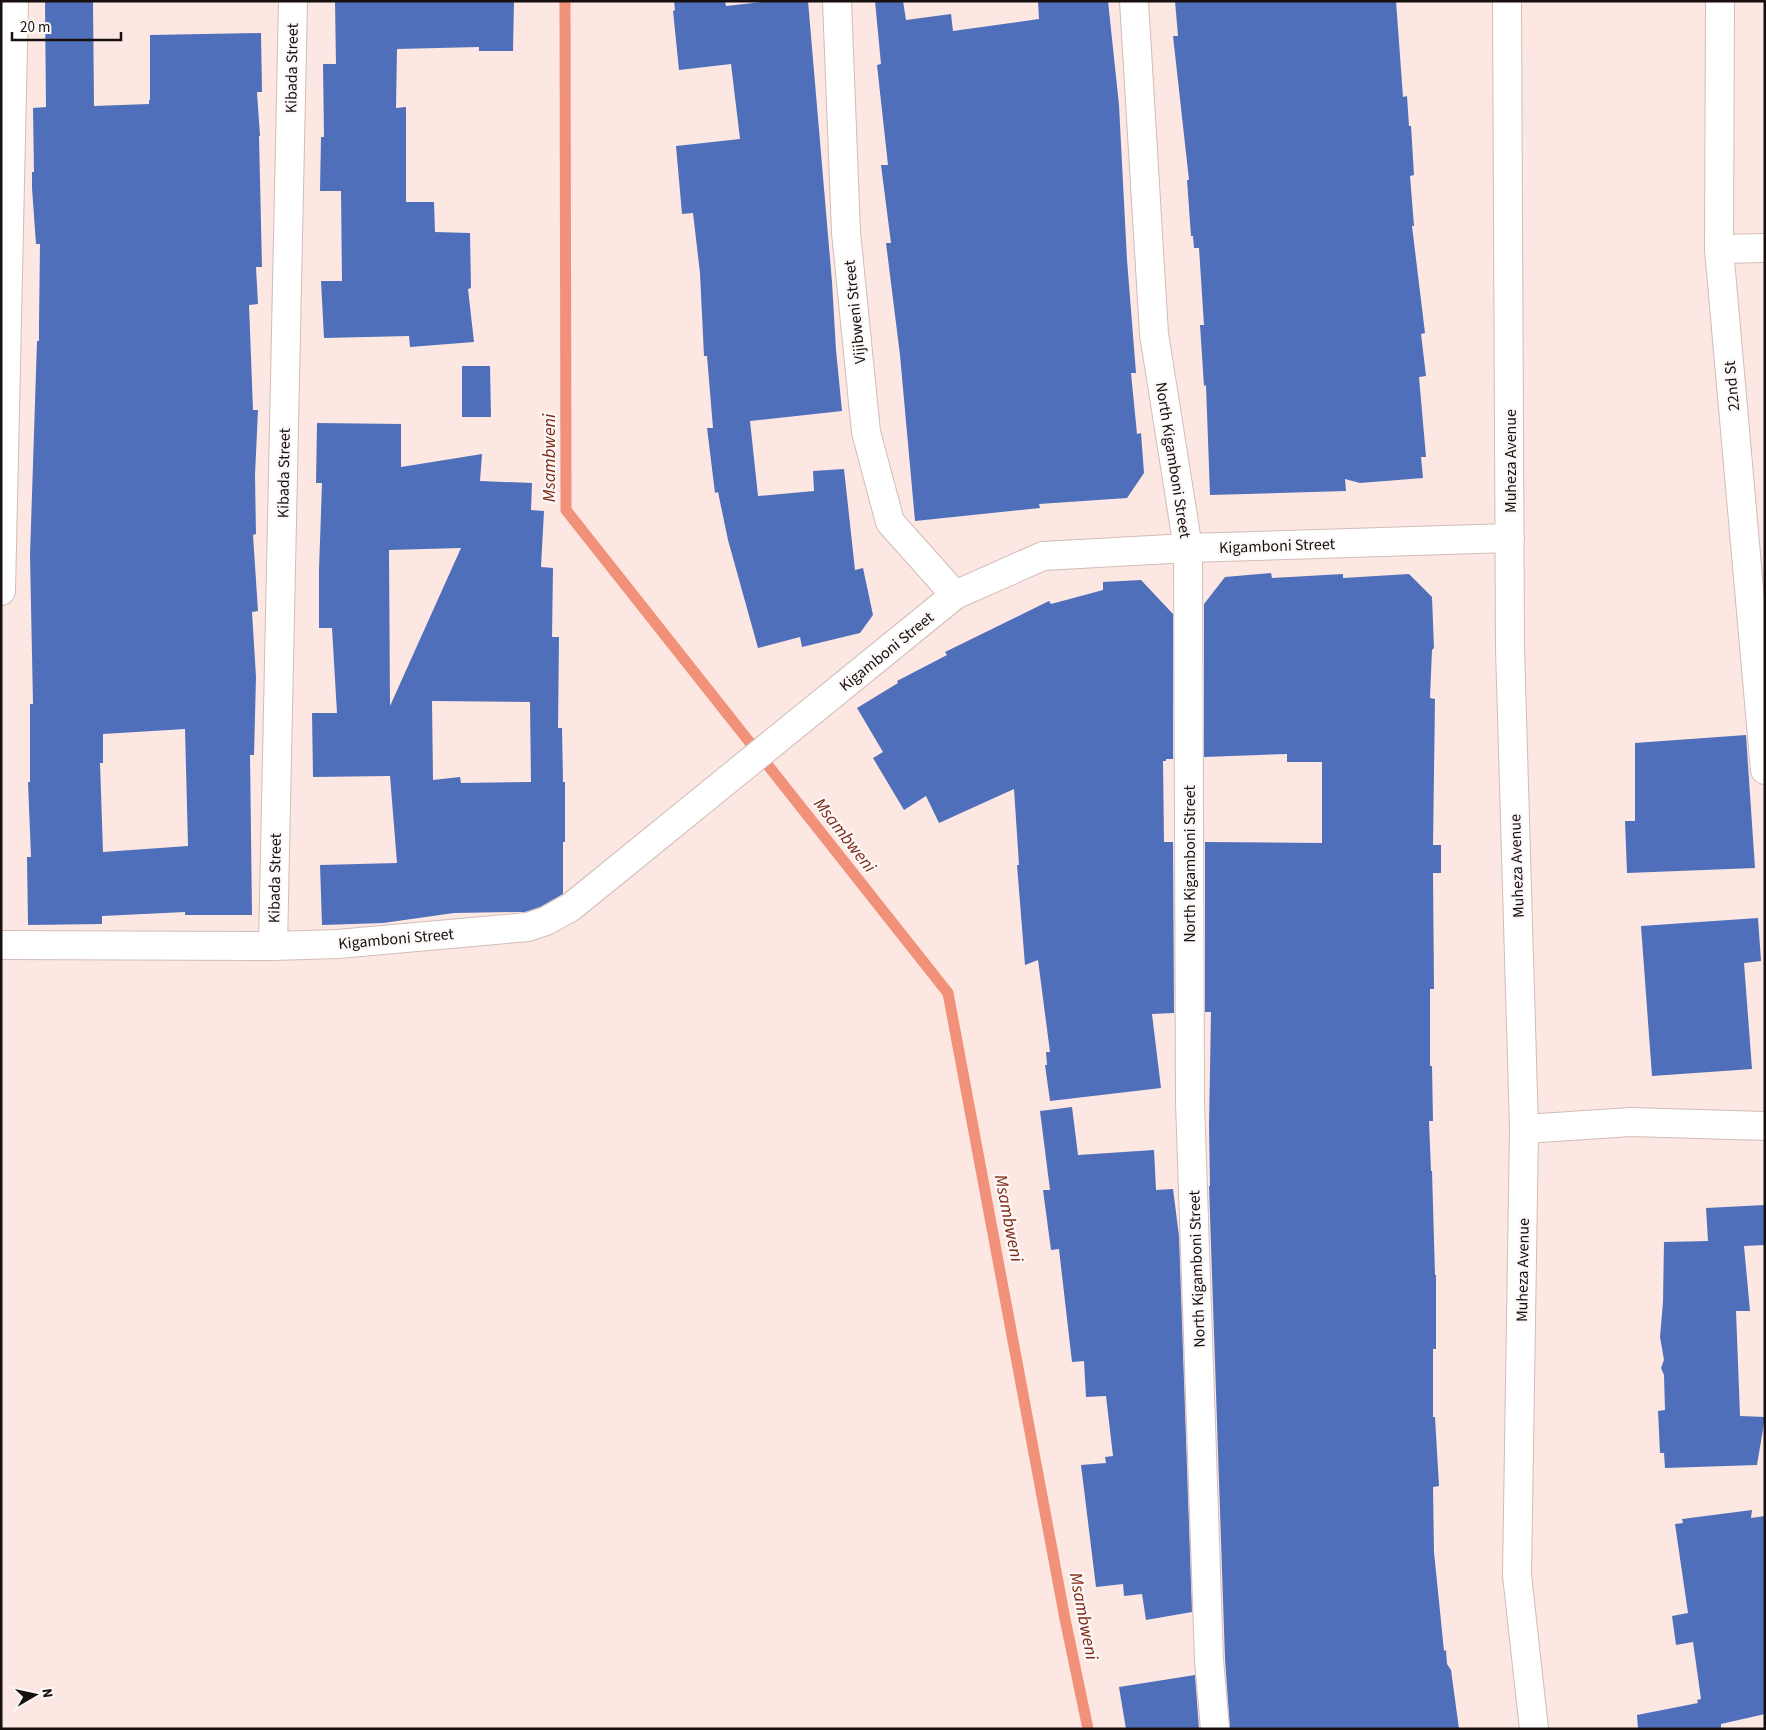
<svg xmlns="http://www.w3.org/2000/svg" width="1766" height="1730" font-family="'Source Sans 3',sans-serif">
  <style>
    .lines { fill: none; stroke-linecap: round; stroke-linejoin: round }
    .stream { stroke: #f1917a; stroke-width: 11 }
    .building { fill: #506fba; fill-rule: evenodd }
    .minor-casing { stroke: #d1bdb8; stroke-width: 30 }
    .minor { stroke: #fff; stroke-width: 28 }
    .labels { text-anchor: middle; stroke-width: 4.5; stroke-linejoin: round; paint-order: stroke }
    .street-label { font-size: 16px; fill: #17100e; stroke: #fcf8f7 }
    .water-label { font-size: 18px; font-style: italic; fill: #7e2915; stroke: #fcf8f7 }
  </style>
  <rect width="100%" height="100%" fill="#fce7e2"/>
  <g class="lines">
    <path class="stream" d="M 565,1 L 566,510 L 948,993 L 1065,1619 L 1088,1729"/>
  </g>
  <path class="building" d="M 45,1 L 93,1 L 94,106 L 149,104 L 149,100 L 150,100 L 150,35 L 261,33 L 262,92 L 257,92 L 260,136 L 259,136 L 262,267 L 256,267 L 258,304 L 249,305 L 253,410 L 258,410 L 255,475 L 256,534 L 253,535 L 258,611 L 252,612 L 256,677 L 254,755 L 250,755 L 252,915 L 185,915 L 185,912 L 102,916 L 102,924 L 28,925 L 27,857 L 31,857 L 28,782 L 30,782 L 30,704 L 33,704 L 30,556 L 37,341 L 39,341 L 39,324 L 40,244 L 36,244 L 32,188 L 32,172 L 34,172 L 33,108 L 46,107 ZM 185,729 L 188,846 L 103,852 L 100,763 L 103,763 L 103,734 Z
    M 335,1 L 514,1 L 513,51 L 479,51 L 479,47 L 397,49 L 396,108 L 406,107 L 406,202 L 434,202 L 435,232 L 470,233 L 471,288 L 468,289 L 474,342 L 410,347 L 409,336 L 324,338 L 321,281 L 342,281 L 341,191 L 320,191 L 321,137 L 324,137 L 323,64 L 336,64 Z
    M 674,1 L 725,1 L 726,6 L 770,1 L 808,1 L 832,282 L 836,350 L 842,411 L 750,421 L 758,496 L 814,491 L 813,471 L 844,469 L 855,570 L 863,568 L 873,615 L 860,633 L 802,647 L 800,637 L 758,648 L 728,540 L 718,492 L 715,493 L 707,428 L 713,428 L 707,356 L 704,356 L 700,273 L 693,213 L 682,214 L 676,146 L 740,139 L 731,64 L 679,70 L 673,11 L 675,10 Z
    M 875,1 L 903,1 L 906,20 L 951,14 L 953,31 L 1039,19 L 1038,1 L 1108,1 L 1119,105 L 1127,260 L 1136,373 L 1131,373 L 1137,434 L 1141,433 L 1144,473 L 1127,498 L 1039,504 L 1040,508 L 915,521 L 900,355 L 886,243 L 891,243 L 881,165 L 888,165 L 877,65 L 881,64 Z
    M 1175,1 L 1396,1 L 1403,97 L 1407,96 L 1409,126 L 1411,126 L 1414,175 L 1410,176 L 1414,226 L 1412,226 L 1425,333 L 1421,334 L 1426,376 L 1419,377 L 1426,457 L 1421,457 L 1423,478 L 1360,483 L 1345,479 L 1346,491 L 1210,495 L 1206,385 L 1204,386 L 1200,325 L 1204,325 L 1199,248 L 1194,248 L 1193,236 L 1191,236 L 1187,180 L 1189,180 L 1173,36 L 1178,36 Z
    M 462,366 L 490,366 L 491,417 L 462,417 Z
    M 317,423 L 401,424 L 401,467 L 482,454 L 480,481 L 532,483 L 531,510 L 544,511 L 541,567 L 553,568 L 552,637 L 559,637 L 558,728 L 562,728 L 563,782 L 565,782 L 565,842 L 563,842 L 563,894 L 540,907 L 525,912 L 516,912 L 454,913 L 383,923 L 322,925 L 320,865 L 397,863 L 390,776 L 313,777 L 312,713 L 337,713 L 332,628 L 319,628 L 319,570 L 322,483 L 316,483 ZM 461,548 L 390,706 L 389,550 ZM 432,701 L 530,702 L 531,782 L 461,783 L 460,777 L 433,780 Z
    M 1271,573 L 1272,578 L 1343,574 L 1343,578 L 1409,574 L 1432,597 L 1434,648 L 1432,650 L 1430,698 L 1435,699 L 1433,845 L 1441,845 L 1441,873 L 1433,873 L 1434,989 L 1430,989 L 1430,1066 L 1432,1066 L 1433,1121 L 1429,1121 L 1431,1171 L 1432,1171 L 1435,1275 L 1436,1275 L 1436,1349 L 1433,1349 L 1433,1417 L 1435,1417 L 1439,1486 L 1433,1487 L 1434,1552 L 1444,1651 L 1446,1650 L 1447,1664 L 1451,1670 L 1459,1729 L 1230,1729 L 1225,1659 L 1209,1186 L 1210,1186 L 1209,1127 L 1211,1012 L 1205,1012 L 1205,842 L 1322,843 L 1322,762 L 1287,762 L 1287,754 L 1204,757 L 1204,604 L 1225,577 Z
    M 1141,580 L 1173,614 L 1173,759 L 1166,759 L 1166,761 L 1163,761 L 1164,842 L 1173,842 L 1174,1013 L 1152,1014 L 1161,1088 L 1050,1101 L 1045,1065 L 1047,1065 L 1046,1052 L 1050,1052 L 1038,960 L 1025,965 L 1017,865 L 1019,865 L 1014,789 L 939,823 L 926,796 L 904,810 L 873,758 L 883,752 L 857,708 L 898,683 L 897,681 L 947,655 L 945,652 L 1049,601 L 1051,604 L 1103,590 L 1103,582 Z
    M 1746,735 L 1755,868 L 1627,873 L 1625,821 L 1635,821 L 1635,743 Z
    M 1758,918 L 1761,961 L 1744,963 L 1752,1069 L 1652,1076 L 1641,926 Z
    M 1072,1107 L 1078,1155 L 1154,1150 L 1156,1190 L 1173,1189 L 1179,1236 L 1192,1612 L 1146,1620 L 1142,1594 L 1124,1596 L 1123,1584 L 1096,1587 L 1081,1465 L 1106,1463 L 1105,1457 L 1113,1456 L 1106,1396 L 1086,1397 L 1084,1361 L 1072,1362 L 1059,1249 L 1051,1250 L 1043,1190 L 1050,1190 L 1040,1111 Z
    M 1765,1205 L 1765,1245 L 1744,1246 L 1750,1311 L 1736,1311 L 1740,1416 L 1765,1417 L 1757,1465 L 1665,1468 L 1664,1453 L 1660,1453 L 1658,1411 L 1665,1410 L 1664,1375 L 1661,1368 L 1664,1360 L 1660,1337 L 1663,1302 L 1664,1242 L 1708,1241 L 1706,1208 Z
    M 1752,1510 L 1751,1518 L 1765,1516 L 1765,1714 L 1721,1724 L 1721,1729 L 1638,1729 L 1637,1715 L 1698,1703 L 1697,1700 L 1701,1699 L 1693,1642 L 1676,1645 L 1672,1616 L 1688,1613 L 1675,1524 L 1683,1523 L 1682,1519 Z
    M 1195,1675 L 1199,1729 L 1126,1729 L 1119,1687 Z"/>
  <g class="lines">
    <defs>
      <path id="minor" d="M 837,1 L 846,232 L 866,432 L 890,522 L 955,595
        M 1134,1 L 1154,334 L 1188,548 L 1190,1102 L 1209,1660 L 1215,1729
        M 1507,1 L 1510,648 L 1524,1129 L 1517,1575 L 1534,1729
        M 1720,1 L 1719,249 L 1765,770
        M 1719,249 L 1765,248
        M 1,591 L 14,1
        M 1,945 L 273,946 L 338,944 L 528,927 L 546,921 L 571,907 L 955,595 L 1043,556 L 1188,548 L 1510,538
        M 273,946 L 293,1
        M 1524,1129 L 1631,1122 L 1765,1126"/>
    </defs>
    <use href="#minor" class="minor-casing"/>
    <use href="#minor" class="minor"/>
  </g>
  <g class="labels">
    <g class="street-label">
      <text transform="translate(291 68) rotate(-89)" y="6">Kibada Street</text>
      <text transform="translate(854 312) rotate(-96)" y="6">Vijibweni Street</text>
      <text transform="translate(1731 386) rotate(-95)" y="6">22nd St</text>
      <text transform="translate(1174 460) rotate(81)" y="6">North Kigamboni Street</text>
      <text transform="translate(1510 461) rotate(-90)" y="6">Muheza Avenue</text>
      <text transform="translate(283 473) rotate(-89)" y="6">Kibada Street</text>
      <text transform="translate(1277 545) rotate(-2)" y="6">Kigamboni Street</text>
      <text transform="translate(886 651) rotate(-39)" y="6">Kigamboni Street</text>
      <text transform="translate(1189 864) rotate(-90)" y="6">North Kigamboni Street</text>
      <text transform="translate(1516 866) rotate(-92)" y="6">Muheza Avenue</text>
      <text transform="translate(274 878) rotate(-89)" y="6">Kibada Street</text>
      <text transform="translate(396 938) rotate(-5)" y="6">Kigamboni Street</text>
      <text transform="translate(1196 1269) rotate(-92)" y="6">North Kigamboni Street</text>
      <text transform="translate(1522 1270) rotate(-89)" y="6">Muheza Avenue</text>
    </g>
    <g class="water-label">
      <text transform="translate(549 458) rotate(-90)" y="6">Msambweni</text>
      <text transform="translate(845 835) rotate(52)" y="6">Msambweni</text>
      <text transform="translate(1009 1218) rotate(79)" y="6">Msambweni</text>
      <text transform="translate(1084 1616) rotate(79)" y="6">Msambweni</text>
    </g>
  </g>
  <rect width="1766" height="1730" fill="none" stroke="#17100e" stroke-width="5"/>
  <g transform="translate(35 1695) rotate(81)" stroke="#fcf8f7" stroke-width="4" paint-order="stroke">
  <path d="M0-4L9 19L0 12L-9 19Z" fill="#17100e"/>
  <text y="-8" font-size="14" font-weight="bold" text-anchor="middle" fill="#17100e">N</text>
  </g>
  <path d="M12 32v8h109v-8" fill="none" stroke="#17100e" stroke-width="2.5"/>
  <text x="20" y="32" font-size="15" fill="#17100e" stroke="#fcf8f7" stroke-width="4" paint-order="stroke">20 m</text>
</svg>
